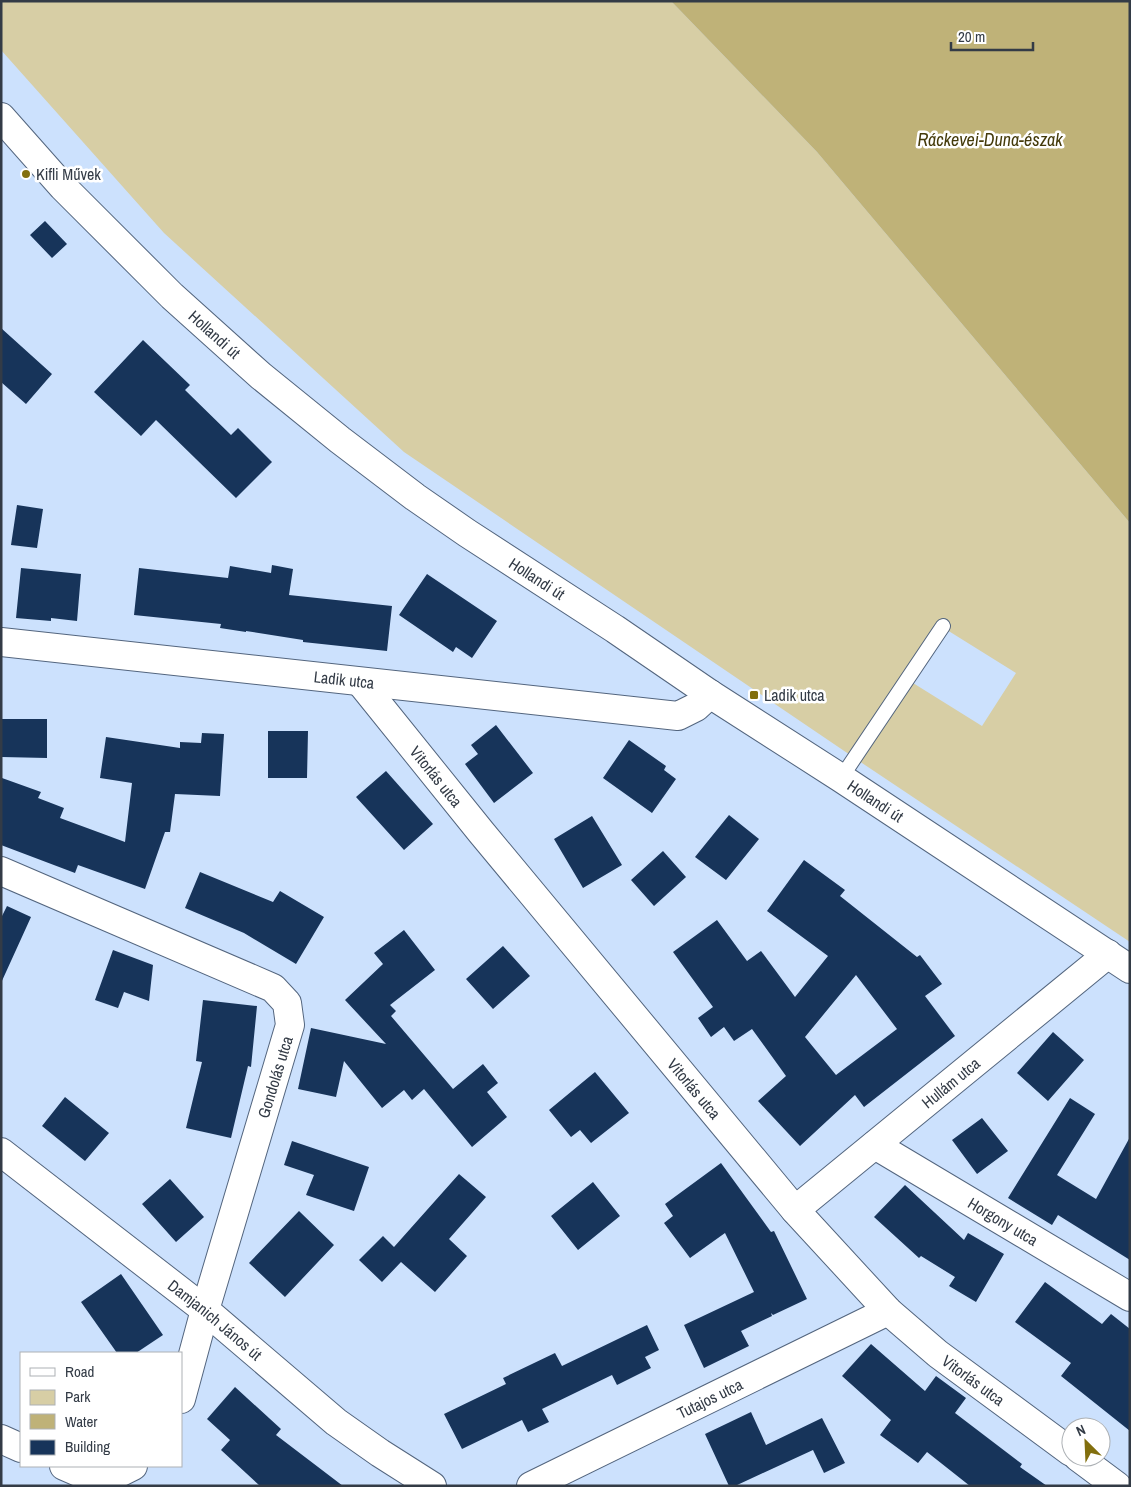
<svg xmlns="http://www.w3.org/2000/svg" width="1131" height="1487" font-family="'Archivo Narrow',sans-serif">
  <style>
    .green { fill: #d7cea5; fill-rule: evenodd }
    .water { fill: #bfb278 }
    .building { fill: #17345a; fill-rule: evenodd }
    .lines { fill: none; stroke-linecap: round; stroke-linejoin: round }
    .service-casing { stroke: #53657e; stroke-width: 16 }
    .minor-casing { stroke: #53657e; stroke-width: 30 }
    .tertiary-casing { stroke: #53657e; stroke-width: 30 }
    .service { stroke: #fff; stroke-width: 14 }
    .minor { stroke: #fff; stroke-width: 28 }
    .tertiary { stroke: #fff; stroke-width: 28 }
    .poi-dot { fill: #826f0e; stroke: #fff; stroke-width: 2 }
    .labels { text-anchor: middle; stroke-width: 5; stroke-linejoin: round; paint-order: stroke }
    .poi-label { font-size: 16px; fill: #333b46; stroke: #fff; text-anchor: start }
    .street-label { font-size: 16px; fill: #333b46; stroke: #fff }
    .water-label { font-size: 18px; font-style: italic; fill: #443a0a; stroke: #fff }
  </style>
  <rect width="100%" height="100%" fill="#cce1fd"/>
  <path class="green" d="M 1,1 L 671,1 L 817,152 L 1130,523 L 1130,942 L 859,761 L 404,452 L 164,233 L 1,50 ZM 947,630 L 1016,673 L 982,726 L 913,683 Z"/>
  <path class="water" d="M 671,1 L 1130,1 L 1130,523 L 817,152 Z"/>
  <path class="building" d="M 45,221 L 67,244 L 52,258 L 30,235 Z
    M 1,328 L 52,374 L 26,404 L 1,382 Z
    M 143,340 L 190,385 L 185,390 L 231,435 L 238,428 L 272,462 L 236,498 L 156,420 L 141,436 L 94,392 Z
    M 17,505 L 43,509 L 37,548 L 11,545 Z
    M 272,565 L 293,569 L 289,595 L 392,606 L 387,651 L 303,642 L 303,640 L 246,631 L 246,632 L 220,628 L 221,624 L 134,615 L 139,568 L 228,578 L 230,566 L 271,573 Z
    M 21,568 L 81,574 L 77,621 L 51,618 L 51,621 L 16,618 Z
    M 427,574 L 497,621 L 472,658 L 456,647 L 453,652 L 399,615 Z
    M 2,719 L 47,719 L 47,758 L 2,757 Z
    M 496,725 L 533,773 L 494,803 L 465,764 L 478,754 L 471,745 Z
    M 268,731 L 308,731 L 307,778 L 268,778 Z
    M 202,733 L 224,734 L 220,796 L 175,794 L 170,832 L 165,832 L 145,889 L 78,865 L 75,873 L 1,845 L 2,778 L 41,792 L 38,798 L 64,808 L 60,818 L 125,842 L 132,783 L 100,778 L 106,737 L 180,748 L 180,742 L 201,743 Z
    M 629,740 L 666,766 L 664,770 L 676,779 L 652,813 L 603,778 Z
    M 386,771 L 433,824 L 404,850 L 356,797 Z
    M 729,815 L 759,839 L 726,880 L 695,857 Z
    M 592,816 L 622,865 L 583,888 L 554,839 Z
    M 663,851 L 686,877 L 654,906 L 631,880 Z
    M 804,860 L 845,890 L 840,896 L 917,957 L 920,955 L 942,984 L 925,996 L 955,1036 L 864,1107 L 855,1095 L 800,1146 L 758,1101 L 786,1076 L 752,1029 L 734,1041 L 724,1027 L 711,1037 L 698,1018 L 713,1007 L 673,952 L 717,920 L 747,961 L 761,951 L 795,997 L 828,956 L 767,911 ZM 856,975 L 897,1029 L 836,1075 L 805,1037 Z
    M 200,872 L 273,902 L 280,891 L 324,917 L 296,964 L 244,933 L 185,908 Z
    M 7,906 L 31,917 L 1,983 L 1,918 Z
    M 404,930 L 435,970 L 390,1005 L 396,1011 L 391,1016 L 453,1089 L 483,1064 L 498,1083 L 487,1092 L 507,1117 L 472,1147 L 424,1089 L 412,1100 L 404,1090 L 382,1108 L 344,1061 L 336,1097 L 298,1089 L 311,1028 L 386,1044 L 345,1000 L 383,964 L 374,953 Z
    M 503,946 L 530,976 L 493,1009 L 466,979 Z
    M 113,950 L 153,965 L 149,1001 L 124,992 L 118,1008 L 95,1000 Z
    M 203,1000 L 257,1006 L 251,1067 L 248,1066 L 231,1138 L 186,1128 L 202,1062 L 196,1061 Z
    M 1053,1032 L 1084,1060 L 1048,1101 L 1017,1073 Z
    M 595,1072 L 629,1113 L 591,1143 L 580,1130 L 571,1137 L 549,1110 Z
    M 65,1097 L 109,1133 L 85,1161 L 42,1126 Z
    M 1070,1098 L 1095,1114 L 1057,1175 L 1096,1199 L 1130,1137 L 1130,1260 L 1058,1215 L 1052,1225 L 1008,1198 Z
    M 982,1118 L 1008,1151 L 977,1174 L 952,1140 Z
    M 292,1141 L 369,1167 L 354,1211 L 306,1195 L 314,1175 L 284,1165 Z
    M 721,1163 L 771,1232 L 774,1231 L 807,1299 L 773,1315 L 771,1313 L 772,1316 L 741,1331 L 749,1346 L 704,1368 L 684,1325 L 754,1292 L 725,1233 L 690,1258 L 664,1223 L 673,1216 L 665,1204 Z
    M 459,1174 L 486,1197 L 449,1239 L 467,1256 L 435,1292 L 401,1262 L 382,1282 L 359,1260 L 383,1236 L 394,1247 Z
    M 170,1179 L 204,1217 L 176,1242 L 142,1204 Z
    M 593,1182 L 620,1216 L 578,1250 L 551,1216 Z
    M 905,1185 L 964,1240 L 968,1233 L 1004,1254 L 976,1302 L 949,1286 L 955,1277 L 921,1256 L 919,1258 L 874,1217 Z
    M 299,1211 L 334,1245 L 285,1297 L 249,1263 Z
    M 121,1274 L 163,1335 L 136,1353 L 117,1353 L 81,1302 Z
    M 1045,1282 L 1102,1324 L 1111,1314 L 1130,1329 L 1130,1431 L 1061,1376 L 1071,1363 L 1015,1322 Z
    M 647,1325 L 659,1350 L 645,1357 L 651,1368 L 617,1385 L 612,1375 L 542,1409 L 549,1422 L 528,1432 L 522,1420 L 462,1449 L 444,1414 L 506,1384 L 503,1378 L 555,1353 L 562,1366 Z
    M 871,1344 L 925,1391 L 936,1376 L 966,1398 L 955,1413 L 1022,1464 L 1020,1467 L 1047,1486 L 970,1486 L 927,1452 L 918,1463 L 880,1435 L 891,1420 L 842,1376 Z
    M 235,1387 L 281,1429 L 276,1435 L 343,1486 L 260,1486 L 221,1450 L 230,1440 L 207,1419 Z
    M 751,1412 L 766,1445 L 822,1418 L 845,1463 L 824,1473 L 813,1450 L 735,1486 L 729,1486 L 705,1434 Z"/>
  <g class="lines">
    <defs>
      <path id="service" d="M 841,778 L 943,626"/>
      <g id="minor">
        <path id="s1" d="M 1,642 L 678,716 L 696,707 L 710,694"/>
        <path id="s2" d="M 361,683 L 481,832 L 795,1210 L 888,1311 L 938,1354 L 1071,1452"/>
        <path d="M 1,871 L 273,988 L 287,1003 L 290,1025 L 205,1310 L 181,1399"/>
        <path id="s3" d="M 875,1145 L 1130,1297"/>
        <path id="s4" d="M 1,1152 L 205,1310 L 336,1422 L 380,1453 L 432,1486"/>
        <path id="s5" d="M 795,1210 L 1108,954"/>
        <path d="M 1,1439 L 21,1448"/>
        <path d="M 1078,1457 L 1117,1486"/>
        <path d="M 64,1466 L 92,1478 L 113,1476 L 133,1466"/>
        <path id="s6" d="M 531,1486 L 888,1311"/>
      </g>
      <g id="tertiary">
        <path id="s7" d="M 1,117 L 63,187 L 172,296 L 261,376 L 340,440 L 415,497 L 467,533 L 615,629 L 710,694 L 841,778 L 1130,969"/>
      </g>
    </defs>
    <use href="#service" class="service-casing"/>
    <use href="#minor" class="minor-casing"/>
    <use href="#tertiary" class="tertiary-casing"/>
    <use href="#service" class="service"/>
    <use href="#minor" class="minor"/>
    <use href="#tertiary" class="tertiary"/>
  </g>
  <g class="poi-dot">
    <circle cx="26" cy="174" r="5"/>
    <rect x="749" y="690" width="10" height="10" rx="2.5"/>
  </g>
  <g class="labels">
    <g class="poi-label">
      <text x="36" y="180">Kifli Művek</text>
      <text x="764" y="701">Ladik utca</text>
    </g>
    <g class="street-label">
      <text dy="6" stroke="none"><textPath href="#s7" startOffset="305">Hollandi út</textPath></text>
      <text dy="6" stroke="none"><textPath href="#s7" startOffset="710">Hollandi út</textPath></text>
      <text dy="6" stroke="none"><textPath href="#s1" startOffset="345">Ladik utca</textPath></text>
      <text dy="6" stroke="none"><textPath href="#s2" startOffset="120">Vitorlás utca</textPath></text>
      <text dy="6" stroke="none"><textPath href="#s7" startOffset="1115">Hollandi út</textPath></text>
      <text transform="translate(275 1077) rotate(-73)" y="6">Gondolás utca</text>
      <text dy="6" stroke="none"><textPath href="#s5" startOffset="201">Hullám utca</textPath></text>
      <text dy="6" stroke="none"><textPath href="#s2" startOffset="525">Vitorlás utca</textPath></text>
      <text dy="6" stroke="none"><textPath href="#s3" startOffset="149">Horgony utca</textPath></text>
      <text dy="6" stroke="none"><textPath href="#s4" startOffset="272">Damjanich János út</textPath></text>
      <text dy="6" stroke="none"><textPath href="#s2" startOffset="930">Vitorlás utca</textPath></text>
      <text dy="6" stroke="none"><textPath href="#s6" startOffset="199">Tutajos utca</textPath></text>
    </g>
    <g class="water-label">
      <text x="990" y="146">Ráckevei-Duna-észak</text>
    </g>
  </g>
  <rect width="1131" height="1487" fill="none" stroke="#333b46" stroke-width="5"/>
  <rect x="20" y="1352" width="162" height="115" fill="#ffffff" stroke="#adb1b5"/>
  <rect x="30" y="1368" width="25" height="8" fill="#ffffff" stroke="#adb1b5"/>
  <text x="65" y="1377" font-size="15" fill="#333b46">Road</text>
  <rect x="30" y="1390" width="25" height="15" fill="#d7cea5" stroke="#adb1b5"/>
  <text x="65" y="1402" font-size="15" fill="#333b46">Park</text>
  <rect x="30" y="1414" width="25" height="15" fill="#bfb278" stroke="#adb1b5"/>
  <text x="65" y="1427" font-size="15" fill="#333b46">Water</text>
  <rect x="30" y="1440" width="25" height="15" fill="#17345a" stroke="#adb1b5"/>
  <text x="65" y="1452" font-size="15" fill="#333b46">Building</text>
  <g transform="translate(1086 1442) rotate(336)"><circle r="24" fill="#ffffff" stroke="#adb1b5"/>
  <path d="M0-4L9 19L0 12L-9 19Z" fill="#826f0e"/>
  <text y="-8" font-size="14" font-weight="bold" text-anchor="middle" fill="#333b46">N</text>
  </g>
  <path d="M951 42v8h82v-8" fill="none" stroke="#333b46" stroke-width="2.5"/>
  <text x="958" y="42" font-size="15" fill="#333b46" stroke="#ffffff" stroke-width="4" paint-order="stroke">20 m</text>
</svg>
